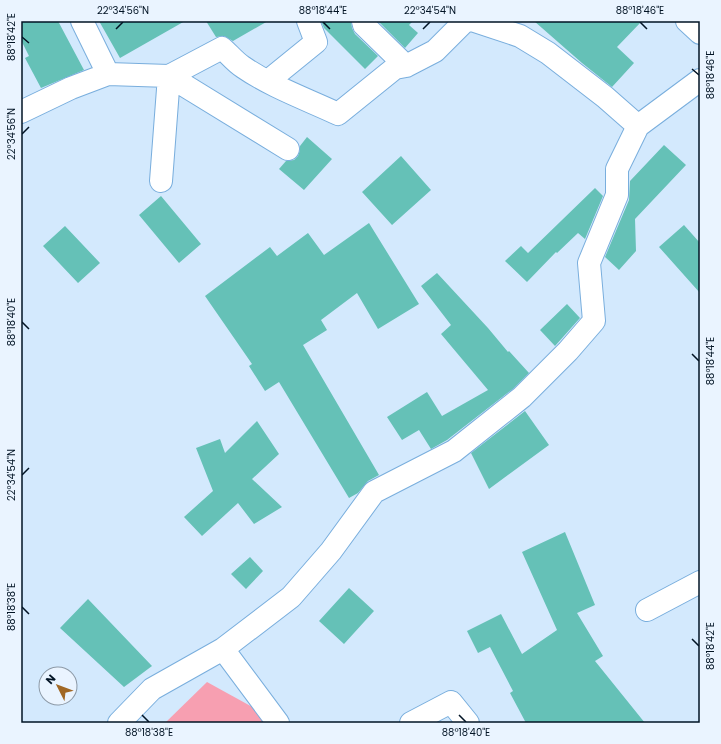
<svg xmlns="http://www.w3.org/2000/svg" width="721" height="744" font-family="Poppins,sans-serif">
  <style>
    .green { fill: #f79fb1 }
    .building { fill: #65c1b7 }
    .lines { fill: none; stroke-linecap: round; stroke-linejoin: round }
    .minor-casing { stroke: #79aedd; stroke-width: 24 }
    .minor { stroke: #fff; stroke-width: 22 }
    .ticks { fill: none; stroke: #011324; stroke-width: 1.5 }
    .neatline { fill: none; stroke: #011324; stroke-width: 1.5 }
    .ticks-label { font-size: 10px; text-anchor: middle; fill: #011324 }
  </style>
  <rect width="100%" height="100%" fill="#d3e9fd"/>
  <path class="green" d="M 207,682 L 276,720 L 276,723 L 165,723 Z"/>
  <path class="building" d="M 21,21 L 58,21 L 84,70 L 41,88 L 25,58 L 29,56 L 21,40 Z
    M 99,21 L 185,21 L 120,58 Z
    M 206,21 L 268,21 L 233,41 L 224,36 L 216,37 Z
    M 321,21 L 351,21 L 352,28 L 355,34 L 378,56 L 365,69 L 324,28 Z
    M 378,21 L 413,21 L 409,25 L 418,33 L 405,48 Z
    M 534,21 L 642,21 L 617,47 L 634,63 L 612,87 L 582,63 Z
    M 307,137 L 332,159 L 304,190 L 279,169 L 286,161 L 294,160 L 298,156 L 300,150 L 300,146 Z
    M 664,145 L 686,165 L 635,219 L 636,251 L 619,270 L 605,257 L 629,200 L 630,181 Z
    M 401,156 L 431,190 L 392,225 L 362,192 Z
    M 595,188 L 603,196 L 585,239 L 578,233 L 557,253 L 556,252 L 527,282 L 505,261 L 521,246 L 528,253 Z
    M 161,196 L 201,244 L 179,263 L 139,215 Z
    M 369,223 L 419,304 L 378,329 L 357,293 L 321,320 L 327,330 L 303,345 L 379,475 L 368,481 L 358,493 L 349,498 L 279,382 L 265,391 L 249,366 L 252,364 L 205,296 L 270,247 L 277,256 L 308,233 L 324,255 Z
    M 684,225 L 700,243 L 700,293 L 659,247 Z
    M 65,226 L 100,263 L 78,283 L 43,246 Z
    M 437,273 L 488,328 L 508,352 L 509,351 L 529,373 L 514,388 L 447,440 L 431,449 L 419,430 L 402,440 L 387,417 L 427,392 L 442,416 L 488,390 L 441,334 L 451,325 L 421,286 Z
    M 567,304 L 580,318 L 555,346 L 540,330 Z
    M 525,411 L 549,445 L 489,489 L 471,453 Z
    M 257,421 L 279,454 L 252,479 L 282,507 L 254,524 L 238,503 L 202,536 L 184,517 L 213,491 L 196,448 L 220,439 L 225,453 Z
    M 565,532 L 595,605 L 577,613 L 603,656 L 595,661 L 645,723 L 526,723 L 510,693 L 513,691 L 490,647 L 478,653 L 467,631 L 501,614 L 522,654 L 557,630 L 522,552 Z
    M 250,557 L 263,571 L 246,589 L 231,574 Z
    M 349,588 L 374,611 L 344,644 L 319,621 Z
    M 88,599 L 152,666 L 124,687 L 60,628 Z"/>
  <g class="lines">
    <defs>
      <path id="minor" d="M 82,21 L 108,74
        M 363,21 L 364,25 L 406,66
        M 475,21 L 520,36 L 548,53 L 605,97 L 638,126
        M 687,21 L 700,33
        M 268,81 L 316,42 L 308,21
        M 21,112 L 71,88 L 108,74 L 169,76 L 222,48 C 229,54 235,62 243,67 C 272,87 306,99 338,114 L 395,68 L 406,66 L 435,51 L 464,22 L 467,21
        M 161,181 L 169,76 L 288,149
        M 647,610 L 700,582
        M 223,649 L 278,723
        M 119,723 L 152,689 L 223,649 L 291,597 L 331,551 L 374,492 L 454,451 L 522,397 L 568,351 L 594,321 L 589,263 L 617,195 L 617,169 L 638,126 L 700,80
        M 411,723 L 451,702 L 468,723"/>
    </defs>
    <use href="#minor" class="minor-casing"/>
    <use href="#minor" class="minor"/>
  </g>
  <path class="ticks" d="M 323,22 L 330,29M 640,22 L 647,29M 116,29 L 123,22M 423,29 L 430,22M 22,37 L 29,43M 692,69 L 699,75M 22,134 L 29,127M 22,322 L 29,329M 692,354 L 699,361M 22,475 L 29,468M 22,607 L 29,614M 692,639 L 699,646M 142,715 L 149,722M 459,715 L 466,722"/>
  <rect width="721" height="744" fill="none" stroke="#eaf4ff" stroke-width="44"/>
  <g transform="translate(58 686) rotate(312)"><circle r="19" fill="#eaf4ff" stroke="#8d9aa7"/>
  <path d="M0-3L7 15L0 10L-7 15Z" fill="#a16825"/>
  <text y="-6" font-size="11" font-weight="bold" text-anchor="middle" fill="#011324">N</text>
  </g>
  <rect x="22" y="22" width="677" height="700" class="neatline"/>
  <g class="ticks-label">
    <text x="123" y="14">22°34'56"N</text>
    <text x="323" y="14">88°18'44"E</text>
    <text x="430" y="14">22°34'54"N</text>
    <text x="640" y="14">88°18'46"E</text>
    <text transform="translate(11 37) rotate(-90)" y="4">88°18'42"E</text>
    <text transform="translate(710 75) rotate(-90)" y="4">88°18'46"E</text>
    <text transform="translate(11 134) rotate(-90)" y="4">22°34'56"N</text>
    <text transform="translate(11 322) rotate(-90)" y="4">88°18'40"E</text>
    <text transform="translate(710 361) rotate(-90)" y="4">88°18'44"E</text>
    <text transform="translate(11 475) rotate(-90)" y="4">22°34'54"N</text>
    <text transform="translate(11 607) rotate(-90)" y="4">88°18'38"E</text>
    <text transform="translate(710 646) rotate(-90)" y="4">88°18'42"E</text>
    <text x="149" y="736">88°18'38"E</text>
    <text x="466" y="736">88°18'40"E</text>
  </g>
</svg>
